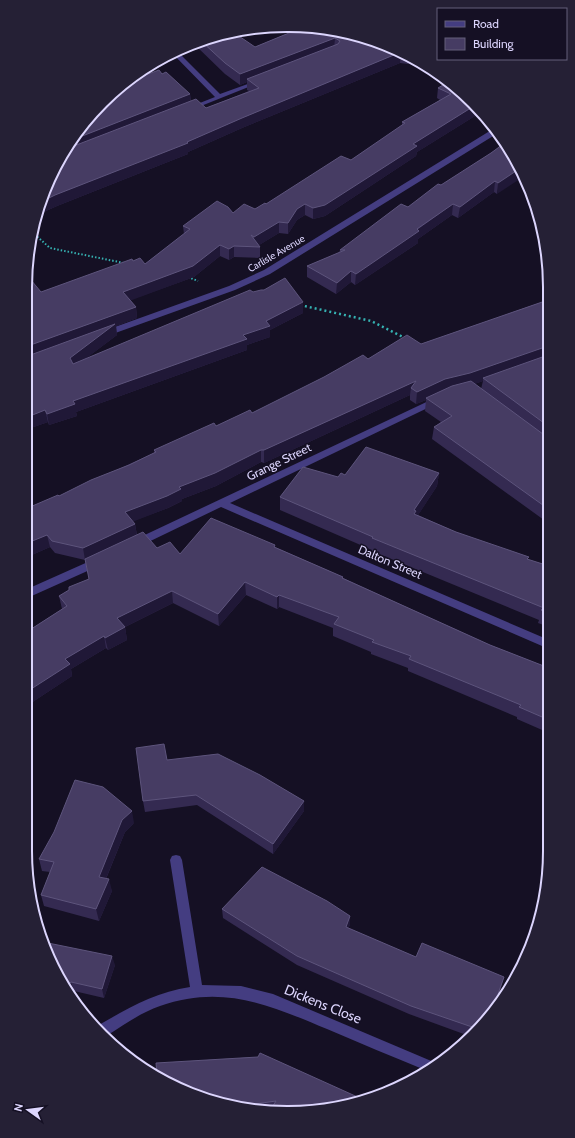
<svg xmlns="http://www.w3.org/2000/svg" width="575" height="1138" font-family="Cabin,sans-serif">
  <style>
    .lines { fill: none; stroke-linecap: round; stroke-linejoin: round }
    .path-far1 { stroke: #35b1b1; stroke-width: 2; stroke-dasharray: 1.5 2; stroke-linecap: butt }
    .path { stroke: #35b1b1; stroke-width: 2.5; stroke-dasharray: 2 3; stroke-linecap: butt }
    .minor { fill: #443d81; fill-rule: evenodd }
    .wall { fill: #342a51; fill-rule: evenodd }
    .shaded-wall { fill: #201837 }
    .building { fill: #463c63; stroke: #5d547c }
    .labels { text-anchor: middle; stroke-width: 3; stroke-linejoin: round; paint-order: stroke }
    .far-street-label { font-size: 10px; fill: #dcd5fd; stroke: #151024 }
    .street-label { font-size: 12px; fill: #dcd5fd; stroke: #151024 }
    .near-street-label { font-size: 14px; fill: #dcd5fd; stroke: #151024 }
    .rim { fill: none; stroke: #dcd5fd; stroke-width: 2 }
  </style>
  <rect width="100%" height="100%" fill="#151024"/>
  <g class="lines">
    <path class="path-far1" d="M 32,232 L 50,248 L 124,263
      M 188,277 L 198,281"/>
    <path class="path" d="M 300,305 L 371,321 L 405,338"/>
    <path class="minor" d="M 177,51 L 220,94 L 256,81 L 261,82 L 191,110 L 187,110 L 187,108 L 215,97 L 172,53 Z
      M 493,129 L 498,133 L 270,274 L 235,290 L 107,336 L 101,336 L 100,334 L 101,332 L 229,286 L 264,270 Z
      M 437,397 L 441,400 L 440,402 L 230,503 L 549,640 L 549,649 L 221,507 L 138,547 L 132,547 L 130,544 L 132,541 Z
      M 99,557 L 103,558 L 104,561 L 103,564 L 25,599 L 25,590 Z
      M 176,855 L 180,856 L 182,860 L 202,985 L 241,986 L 273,994 L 436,1063 L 425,1070 C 393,1057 360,1043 327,1029 C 269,1005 223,984 160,1006 C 140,1013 124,1025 106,1036 L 97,1026 C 127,1009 155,992 190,987 L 170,860 L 172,856 Z"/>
  </g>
  <path class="wall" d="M 301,26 L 304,26 L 355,34 L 403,52 L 417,61 L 408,64 L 400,63 L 242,128 L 188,152 L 188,154 L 57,206 L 35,216 L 52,172 L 116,89 L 124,83 L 162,74 L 190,94 L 191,101 L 206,108 L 249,91 L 247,90 L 247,82 L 240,85 L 225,74 L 193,43 L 203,39 L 255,47 L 303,27 Z
    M 438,88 L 460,90 L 481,113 L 477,116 L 475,116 L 417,152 L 416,156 L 325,216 L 313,219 L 305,215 L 297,220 L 288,234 L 279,233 L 259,245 L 260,247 L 260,258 L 234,257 L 229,260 L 220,256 L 194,277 L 130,300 L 136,307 L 137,318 L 116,326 L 117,335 L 85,359 L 253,292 L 303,313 L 270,330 L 270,337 L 247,345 L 247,350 L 76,412 L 77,416 L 49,425 L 48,422 L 25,430 L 41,292 L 133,261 L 145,264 L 184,234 L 183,226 L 233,213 L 255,209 L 266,204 L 351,160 L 402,126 L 402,122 L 440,100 L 437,98 Z
    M 506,142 L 497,194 L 494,192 L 458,218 L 452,215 L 418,239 L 418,243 L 355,285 L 351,282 L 336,294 L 307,277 L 307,266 L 339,253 L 340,250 L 408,207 L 491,153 Z
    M 548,300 L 548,519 L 548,518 L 544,520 L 432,439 L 434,427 L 441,422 L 425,411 L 426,400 L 416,404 L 410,400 L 410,395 L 264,463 L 261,462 L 216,486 L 182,499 L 182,501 L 168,508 L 133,521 L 135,524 L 137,535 L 157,548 L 180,554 L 275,545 L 275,547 L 343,577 L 343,578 L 490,645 L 549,668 L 549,733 L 517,719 L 517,717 L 408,671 L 408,668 L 371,654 L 371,652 L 333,636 L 333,628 L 279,607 L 277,609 L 246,595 L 219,626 L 173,603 L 125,627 L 127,640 L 108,650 L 106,648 L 71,669 L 72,676 L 31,703 L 25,697 L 25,633 L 62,609 L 59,596 L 89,579 L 85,560 L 55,553 L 50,547 L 25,558 L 25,506 L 30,507 L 59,496 L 154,453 L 154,450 L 252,413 L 368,359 L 421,344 ZM 483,381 L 481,389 L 474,384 Z
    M 439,473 L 437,486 L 418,515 L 456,532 L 528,560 L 549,566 L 549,627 L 538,623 L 539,620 L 372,551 L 372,550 L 280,510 L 280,497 L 345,475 Z
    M 167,760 L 304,801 L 304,811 L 273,854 L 197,805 L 145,812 L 143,801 Z
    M 134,823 L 125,832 L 106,879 L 112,891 L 99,921 L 44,906 L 41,895 L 50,872 L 42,871 L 39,859 Z
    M 222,909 L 350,916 L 350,925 L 348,928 L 416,957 L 504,977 L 499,994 L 502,996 L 472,1037 L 409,1014 L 297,965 L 223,918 Z
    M 43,942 L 115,965 L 104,998 L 74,991 L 71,994 Z
    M 157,1075 L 322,1111 L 236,1108 Z"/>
  <path class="shaded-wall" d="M 335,38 L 334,49 L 247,79 L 247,82 L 240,85 L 240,74 Z
    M 401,52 L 400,63 L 242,128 L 188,152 L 188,154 L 57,206 L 35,216 L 41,202 L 55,195 L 187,142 L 242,118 Z
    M 409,55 L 417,61 L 408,64 Z
    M 190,94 L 191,105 L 62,155 L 72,140 Z
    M 474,106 L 476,108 L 475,116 L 417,152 L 416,156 L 325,216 L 313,219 L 313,208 L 413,144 Z
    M 477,109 L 481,113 L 477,116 Z
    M 519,169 L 523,177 L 497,194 L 498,183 Z
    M 495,181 L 494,192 L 458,218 L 460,207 Z
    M 305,204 L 305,215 L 297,220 L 288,234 L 288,223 L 297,209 Z
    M 453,204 L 452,215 L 418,239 L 418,243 L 355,285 L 356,274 Z
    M 279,222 L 279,233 L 256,247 L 254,247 L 254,237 Z
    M 220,245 L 220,256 L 194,277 L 124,303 L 123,292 Z
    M 234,246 L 234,257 L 229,260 L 229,249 Z
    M 351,271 L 351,282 L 336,294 L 337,283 Z
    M 303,302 L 303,313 L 270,330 L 270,337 L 247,345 L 247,350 L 76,412 L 77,416 L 49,425 L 47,414 L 73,401 L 243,335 L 266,321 Z
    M 136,307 L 137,318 L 116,326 L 117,335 L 72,369 L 25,359 L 25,347 Z
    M 548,346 L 548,358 L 483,378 L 483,381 L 469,386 L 426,398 L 426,400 L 416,404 L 417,392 L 445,379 Z
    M 416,381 L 411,388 L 410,395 L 264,463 L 264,450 Z
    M 45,410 L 48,422 L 25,430 L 25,418 Z
    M 261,450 L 261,462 L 216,486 L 182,499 L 182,501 L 168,508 L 127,524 L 125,512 Z
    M 439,473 L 437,486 L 415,520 L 414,510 Z
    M 548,507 L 548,518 L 544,520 L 547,508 Z
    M 135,524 L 137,536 L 85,560 L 83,548 Z
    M 47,535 L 50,547 L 25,558 L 25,544 Z
    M 245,582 L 246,595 L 219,626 L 218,614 Z
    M 172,591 L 173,603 L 119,630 L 117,618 Z
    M 279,595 L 279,607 L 277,609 L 277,597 Z
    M 125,627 L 127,640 L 108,650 L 105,638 Z
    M 104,636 L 106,648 L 71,669 L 72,676 L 31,703 L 28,691 L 65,659 Z
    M 304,801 L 304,811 L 273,854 L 273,844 Z
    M 132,811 L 134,823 L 125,832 L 102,888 L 99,877 L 122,820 Z
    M 109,879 L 112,891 L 99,921 L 96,909 Z
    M 350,916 L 350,925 L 345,936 L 346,927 Z
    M 112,956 L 115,965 L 104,998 L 102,989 Z
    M 71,982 L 74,991 L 71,994 L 67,987 Z"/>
  <path class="building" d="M 306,26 L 355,34 L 405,53 L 401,52 L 242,118 L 187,142 L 188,143 L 55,195 L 41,202 L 52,172 L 66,149 L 196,99 L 206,108 L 259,88 L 247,79 L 338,44 L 340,41 L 335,38 L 240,74 L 225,63 L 200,40 L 233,32 L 255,47 Z
    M 159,70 L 162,74 L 166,72 L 190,94 L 72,140 L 79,128 L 114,90 L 118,89 L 118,88 L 124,83 Z
    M 448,82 L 460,90 L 474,106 L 413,144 L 417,146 L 325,205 L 313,208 L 305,204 L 297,209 L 288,223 L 279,222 L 254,237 L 251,235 L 260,247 L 234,246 L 229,249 L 220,245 L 193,266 L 123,292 L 136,307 L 25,347 L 26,274 L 41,292 L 132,259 L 133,261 L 140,258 L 145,264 L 190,229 L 183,226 L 217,201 L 228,207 L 233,213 L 244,204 L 255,209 L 265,203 L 266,204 L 341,156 L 351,160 L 405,123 L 402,122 L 451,94 L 438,88 Z
    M 506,142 L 519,169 L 498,183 L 495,181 L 460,207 L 453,204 L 417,229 L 419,231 L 356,274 L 351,271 L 337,283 L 307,266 L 345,250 L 340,250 L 401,204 L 408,207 L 438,184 L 441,185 L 491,153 Z
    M 285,278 L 303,302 L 266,321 L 270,326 L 243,335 L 247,339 L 73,401 L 75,404 L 47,414 L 45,410 L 25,418 L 25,357 L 115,324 L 70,358 L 73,364 L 250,290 L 253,292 L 261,290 L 264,290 Z
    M 548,300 L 548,346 L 470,373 L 445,379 L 417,392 L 411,388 L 416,381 L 264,450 L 261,450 L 215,473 L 179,487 L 181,489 L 167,496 L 125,512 L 135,524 L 83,548 L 52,541 L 47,535 L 25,544 L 25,506 L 30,507 L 58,495 L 59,496 L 91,480 L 129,465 L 156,452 L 154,450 L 214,423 L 216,426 L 250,410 L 252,413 L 324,377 L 363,355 L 368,359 L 407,335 L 421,344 Z
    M 548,355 L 548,426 L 483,378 Z
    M 471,381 L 547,437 L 548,437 L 548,507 L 547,508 L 434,427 L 452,416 L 426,398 L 452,386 Z
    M 366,447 L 439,473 L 414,510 L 416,511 L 414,514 L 456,532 L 529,557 L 527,559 L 549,566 L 549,613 L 541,610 L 544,608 L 372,538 L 373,537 L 280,497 L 303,467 L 338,477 L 341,473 L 345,475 Z
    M 211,518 L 275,545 L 274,547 L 343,577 L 342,578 L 490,645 L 549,668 L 549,720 L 519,707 L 521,705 L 409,659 L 411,656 L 372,642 L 374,640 L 334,624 L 339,617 L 279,595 L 277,597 L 245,582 L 218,614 L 172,591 L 117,618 L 125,627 L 105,638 L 104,636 L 65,659 L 70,664 L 28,691 L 25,688 L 25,633 L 67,606 L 59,596 L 69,590 L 69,587 L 89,579 L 85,559 L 143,532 L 157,548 L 170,542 L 180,554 Z
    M 164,744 L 167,760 L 218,754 L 260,775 L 304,801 L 273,844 L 196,795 L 143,801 L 136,748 Z
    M 75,780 L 103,787 L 132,811 L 122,820 L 99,877 L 109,879 L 96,909 L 41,895 L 54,862 L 39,859 L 54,832 Z
    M 262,867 L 327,901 L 350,916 L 346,927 L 416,957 L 422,943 L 504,977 L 498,994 L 502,996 L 478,1029 L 411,1006 L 297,956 L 222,909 Z
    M 43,942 L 112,956 L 102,989 L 71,982 L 67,987 Z
    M 260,1053 L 362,1099 L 322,1111 L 271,1109 L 276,1101 L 234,1107 L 157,1075 L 156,1063 L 258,1057 Z"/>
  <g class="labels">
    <g class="far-street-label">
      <text transform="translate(276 253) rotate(-30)" y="4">Carlisle Avenue</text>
    </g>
    <g class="street-label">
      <text transform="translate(279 462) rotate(-26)" y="4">Grange Street</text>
      <text transform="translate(390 562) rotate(23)" y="4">Dalton Street</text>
    </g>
    <g class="near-street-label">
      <text transform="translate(323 1004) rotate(22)" y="5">Dickens Close</text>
    </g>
  </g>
  <path d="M0 0H575V1138H0ZM287 32H288A255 255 0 0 1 543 287V851A255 255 0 0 1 288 1106H287A255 255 0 0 1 32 851V287A255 255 0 0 1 287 32Z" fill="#252035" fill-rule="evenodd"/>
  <path class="rim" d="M287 32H288A255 255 0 0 1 543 287V851A255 255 0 0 1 288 1106H287A255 255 0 0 1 32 851V287A255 255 0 0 1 287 32Z"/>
  <rect x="437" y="8" width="130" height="52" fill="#151024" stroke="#655f7b"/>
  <rect x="445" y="21" width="20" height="6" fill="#443d81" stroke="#655f7b"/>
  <text x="473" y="28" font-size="12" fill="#dcd5fd">Road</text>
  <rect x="445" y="38" width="20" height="12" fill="#463c63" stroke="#655f7b"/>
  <text x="473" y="48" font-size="12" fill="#dcd5fd">Building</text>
  <g transform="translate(28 1110) rotate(284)" stroke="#151024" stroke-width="3" paint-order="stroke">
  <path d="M0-3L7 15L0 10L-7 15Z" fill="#dcd5fd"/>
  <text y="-6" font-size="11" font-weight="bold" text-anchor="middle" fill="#dcd5fd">N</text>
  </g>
</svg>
